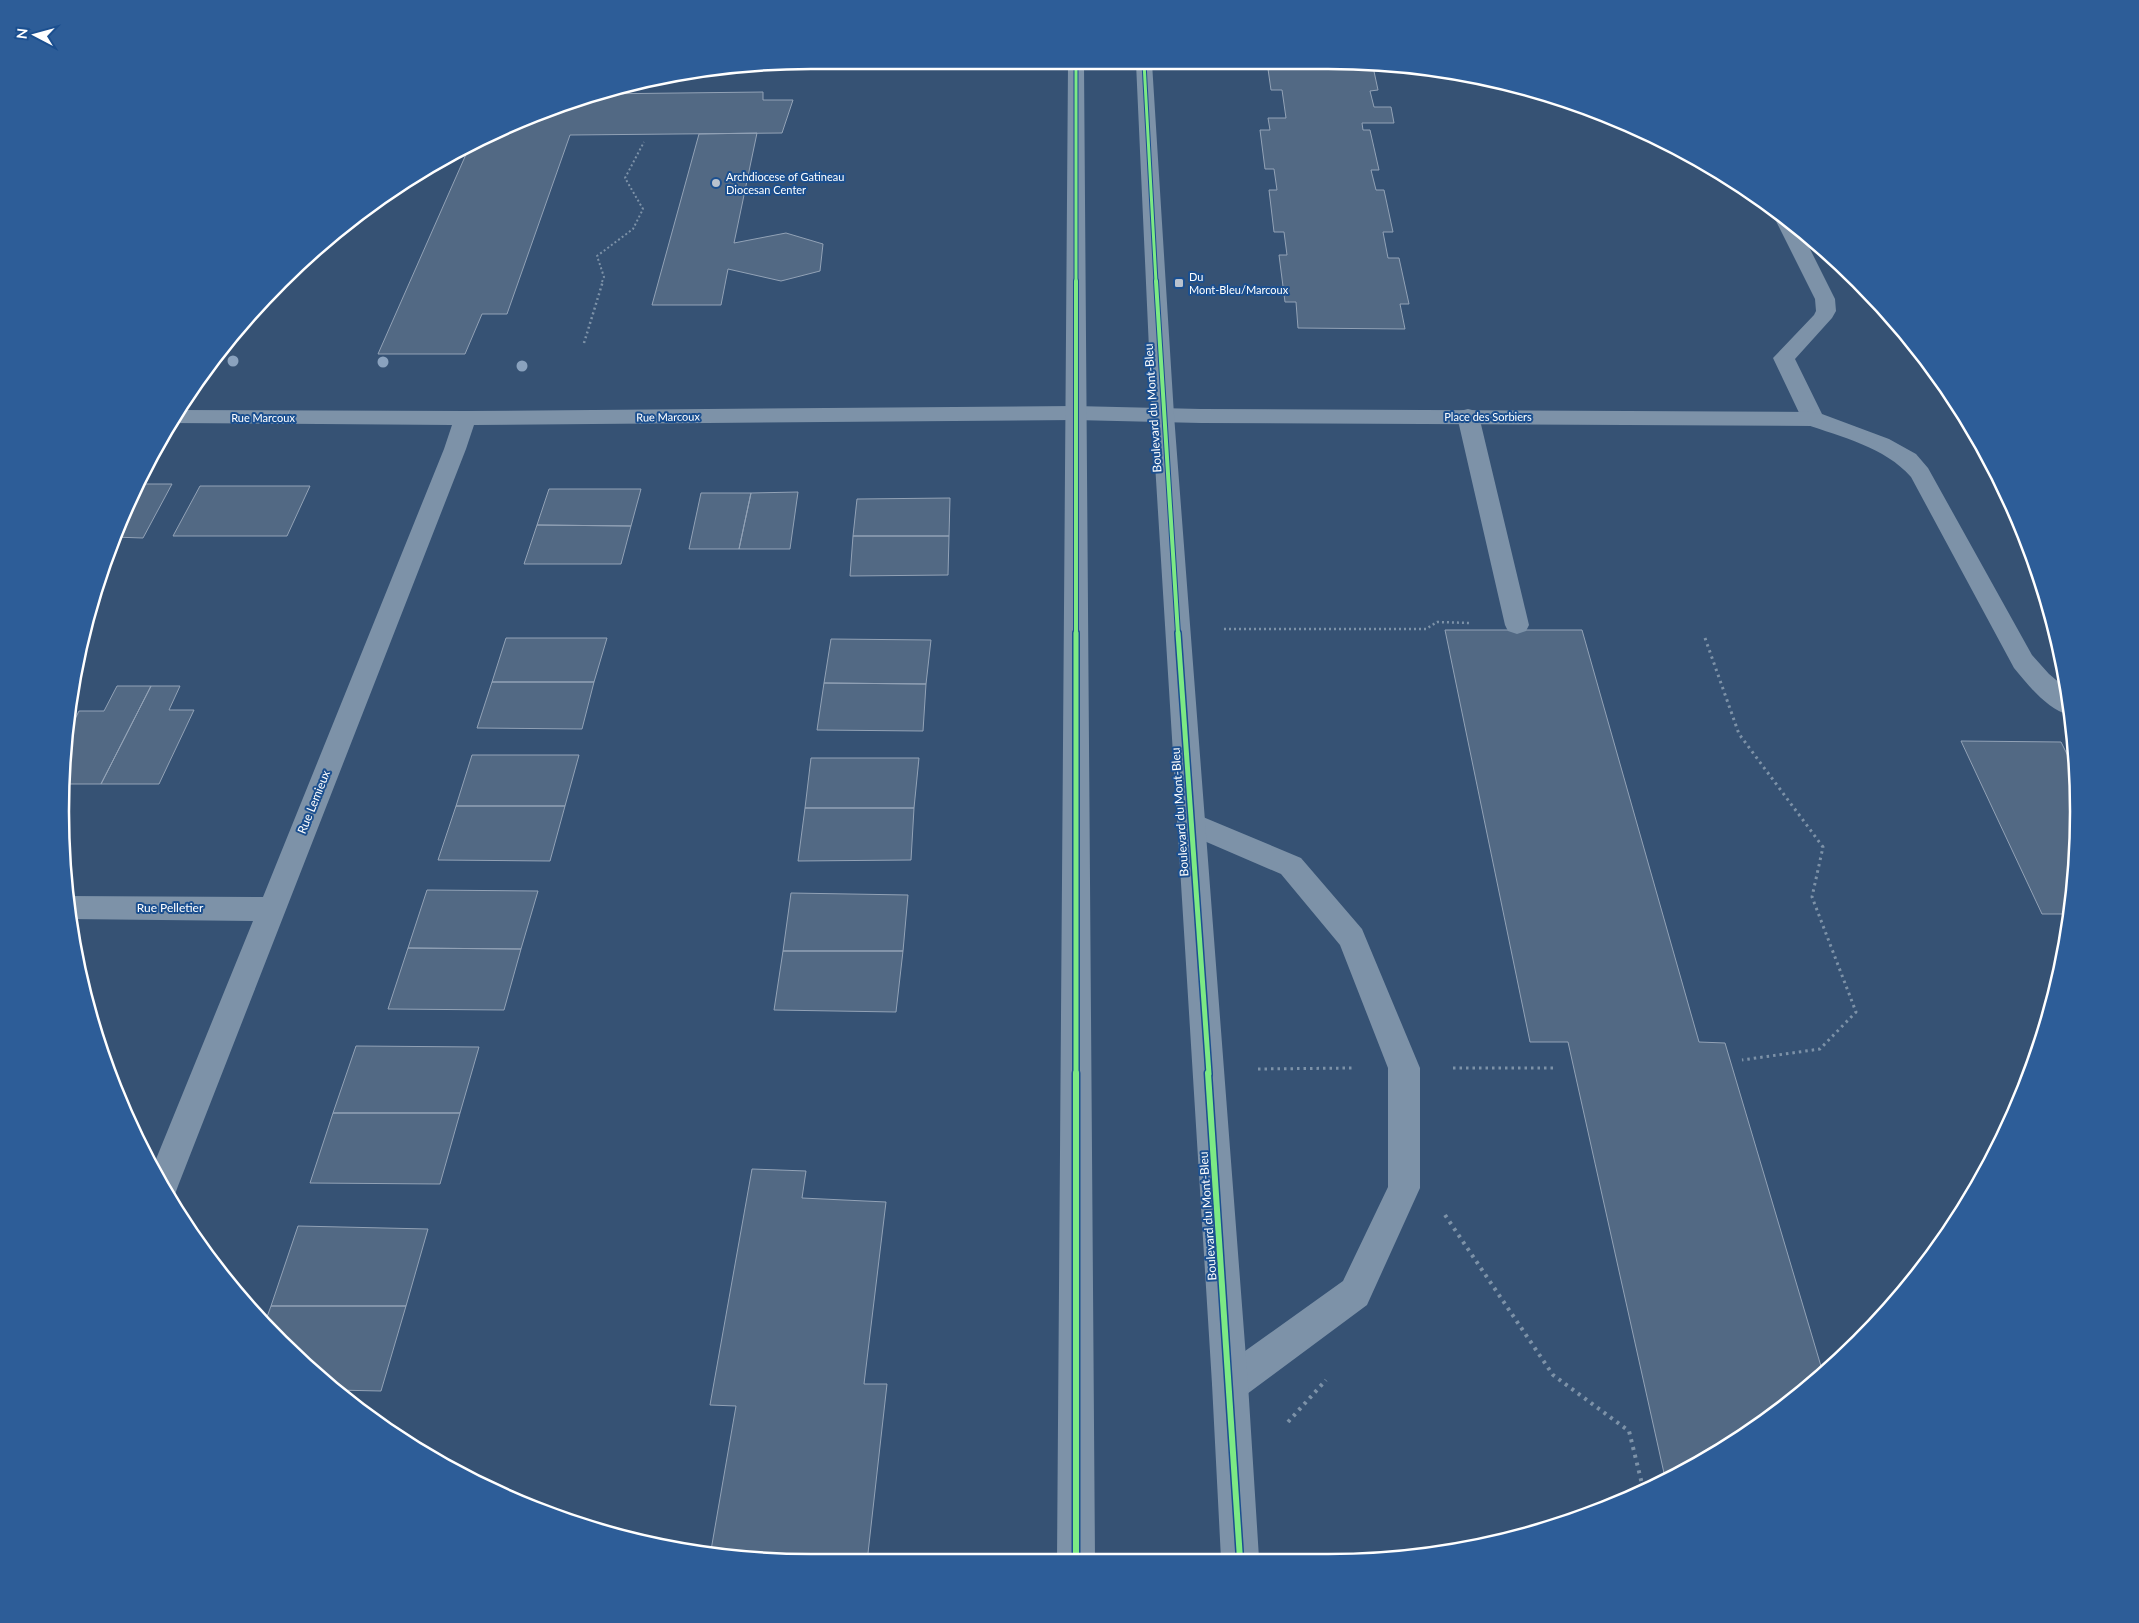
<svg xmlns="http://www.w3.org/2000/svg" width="2139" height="1623" font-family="Lato,sans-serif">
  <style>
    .building { fill: #526984; stroke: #92a2b6 }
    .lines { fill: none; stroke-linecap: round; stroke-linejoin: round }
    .path-far3 { stroke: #7d92a8; stroke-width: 2; stroke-dasharray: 2 2.5; stroke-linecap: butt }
    .path-far2 { stroke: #7d92a8; stroke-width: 2.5; stroke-dasharray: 2 3; stroke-linecap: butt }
    .path-far1 { stroke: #7d92a8; stroke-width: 3; stroke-dasharray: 2.5 4; stroke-linecap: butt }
    .path { stroke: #7d92a8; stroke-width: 4; stroke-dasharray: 3 5; stroke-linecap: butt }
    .service { fill: #7d92a8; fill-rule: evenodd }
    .minor { fill: #7d92a8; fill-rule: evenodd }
    .tertiary { fill: #7d92a8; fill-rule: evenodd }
    .cycleway-far3-casing { stroke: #1b4f8f; stroke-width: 5 }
    .cycleway-far2-casing { stroke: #1b4f8f; stroke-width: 6 }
    .cycleway-far1-casing { stroke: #1b4f8f; stroke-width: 8 }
    .cycleway-casing { stroke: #1b4f8f; stroke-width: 9 }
    .cycleway-far3 { stroke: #7ce984; stroke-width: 3 }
    .cycleway-far2 { stroke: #7ce984; stroke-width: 4 }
    .cycleway-far1 { stroke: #7ce984; stroke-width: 5 }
    .cycleway { stroke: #7ce984; stroke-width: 6 }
    .tree { fill: #8aa2be }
    .poi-dot { fill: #b9c2ce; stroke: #1b4f8f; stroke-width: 2 }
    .labels { text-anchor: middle; stroke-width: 4; stroke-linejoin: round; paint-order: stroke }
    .far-poi-label { font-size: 11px; fill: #fff; stroke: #1b4f8f; text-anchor: start }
    .far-street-label { font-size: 11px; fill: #fff; stroke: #1b4f8f }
    .street-label { font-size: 12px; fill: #fff; stroke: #1b4f8f }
    .rim { fill: none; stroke: #fff; stroke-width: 2.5 }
  </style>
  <rect width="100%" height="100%" fill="#365274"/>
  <path class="building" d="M 1267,62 L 1372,62 L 1378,90 L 1370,91 L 1374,107 L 1391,107 L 1394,123 L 1362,123 L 1363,130 L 1370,130 L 1379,170 L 1371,170 L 1376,190 L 1384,190 L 1393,232 L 1383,232 L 1388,258 L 1399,258 L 1409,304 L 1400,304 L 1405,329 L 1298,328 L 1296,302 L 1285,302 L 1279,255 L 1287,255 L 1284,232 L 1274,232 L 1269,190 L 1277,190 L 1274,169 L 1265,169 L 1260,130 L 1270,130 L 1268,118 L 1286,118 L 1282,90 L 1271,90 Z
    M 763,92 L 763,100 L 793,100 L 782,133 L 570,135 L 507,314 L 482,314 L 465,354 L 378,354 L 471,143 L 524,117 L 594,94 Z
    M 757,133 L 734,243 L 786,233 L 823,244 L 820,271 L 781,281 L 728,269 L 721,305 L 652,305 L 699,134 Z
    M 136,484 L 172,484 L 143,538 L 113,537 Z
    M 200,486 L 310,486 L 287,536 L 173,536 Z
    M 549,489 L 641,489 L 631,526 L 537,525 Z
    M 798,492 L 790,549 L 739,549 L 751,493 Z
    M 701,493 L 751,493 L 739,549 L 689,549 Z
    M 950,498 L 949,536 L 853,536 L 857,499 Z
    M 537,525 L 631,526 L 621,564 L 524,564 Z
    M 853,536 L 949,536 L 948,575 L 850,576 Z
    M 1445,630 L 1582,630 L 1699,1042 L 1725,1043 L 1823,1373 L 1745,1436 L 1666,1482 L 1568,1042 L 1530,1042 Z
    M 506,638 L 607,638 L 594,682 L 492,682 Z
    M 831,639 L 931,640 L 926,684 L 824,683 Z
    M 492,682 L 594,682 L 582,729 L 477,728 Z
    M 824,683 L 926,684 L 923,731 L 817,730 Z
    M 117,686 L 151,686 L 101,784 L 62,784 L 65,739 L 79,711 L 104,711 Z
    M 151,686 L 180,686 L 169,710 L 194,710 L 159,784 L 101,784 Z
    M 1961,741 L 2061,742 L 2075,770 L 2079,811 L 2069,914 L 2042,914 Z
    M 472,755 L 579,755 L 565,806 L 456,806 Z
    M 811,758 L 919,758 L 914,808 L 805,808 Z
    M 456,806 L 565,806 L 550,861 L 438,860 Z
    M 805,808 L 914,808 L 911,860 L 798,861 Z
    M 427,890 L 538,891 L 521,949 L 408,948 Z
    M 791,893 L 908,895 L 903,951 L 783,951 Z
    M 408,948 L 521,949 L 504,1010 L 388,1009 Z
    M 783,951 L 903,951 L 896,1012 L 774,1010 Z
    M 356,1046 L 479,1047 L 460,1113 L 333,1113 Z
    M 333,1113 L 460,1113 L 440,1184 L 310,1183 Z
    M 752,1169 L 806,1171 L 802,1198 L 886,1202 L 864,1384 L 887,1384 L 867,1562 L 812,1563 L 710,1556 L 736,1406 L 710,1405 Z
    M 298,1226 L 428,1229 L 406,1306 L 271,1306 Z
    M 271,1306 L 406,1306 L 381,1391 L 335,1390 L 316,1376 L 264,1325 Z"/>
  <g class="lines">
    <path class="path-far3" d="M 602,282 L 604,277 L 597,256 L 633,229 L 643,209 L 625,178 L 644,142"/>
    <path class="path-far2" d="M 584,343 L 603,281
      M 1224,629 L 1426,629 L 1437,622 L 1471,623"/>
    <path class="path-far1" d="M 1705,638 L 1739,734 L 1823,847 L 1812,897 L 1856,1012 L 1820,1049 L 1742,1060
      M 1453,1068 L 1557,1068
      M 1258,1069 L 1352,1068"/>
    <path class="path" d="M 1445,1215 L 1553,1375 L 1629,1431 L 1644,1492
      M 1288,1422 L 1326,1380"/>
    <path class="service" d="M 1778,215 L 1802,233 L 1835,299 L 1836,311 L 1832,318 L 1795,359 L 1822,414 L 1889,439 L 1916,454 L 1928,468 L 2032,655 L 2049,674 L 2067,689 L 2069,715 C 2047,709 2028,685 2014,668 L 1911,477 C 1885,447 1841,437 1805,424 L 1802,419 L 1773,358 L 1814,315 L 1816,311 L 1815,299 L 1775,219 Z
      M 1468,409 L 1476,411 L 1479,416 L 1529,625 L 1526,631 L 1517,634 L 1508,631 L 1505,625 L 1457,416 L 1460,411 Z
      M 1191,812 L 1301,858 L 1362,929 L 1420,1068 L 1420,1188 L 1367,1305 L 1243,1397 L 1230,1402 L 1217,1397 L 1212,1384 L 1217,1371 L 1343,1281 L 1388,1187 L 1388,1068 L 1340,945 L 1281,874 L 1181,831 L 1177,823 L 1181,815 Z"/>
    <path class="minor" d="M 1075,406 L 1201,409 L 1813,412 L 1821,414 L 1824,419 L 1821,424 L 1813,426 L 1201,423 L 1075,420 L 474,425 L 466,449 L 178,1186 L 174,1197 L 169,1199 L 152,1169 L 253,921 L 69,919 L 66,896 L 263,897 L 444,449 L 452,425 L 170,423 L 177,410 L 465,411 Z"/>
    <path class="tertiary" d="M 1136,63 L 1152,63 L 1174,415 L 1248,1384 L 1259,1558 L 1221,1559 L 1212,1384 L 1152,415 Z
      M 1068,64 L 1084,64 L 1095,1560 L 1057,1560 Z"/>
    <defs>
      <path id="cycleway-far3" d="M 1144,63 L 1156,282
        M 1076,64 L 1076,282"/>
      <path id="cycleway-far2" d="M 1076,281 L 1076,634
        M 1156,281 L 1178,634"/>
      <path id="cycleway-far1" d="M 1076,633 L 1076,1074
        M 1178,633 L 1209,1074"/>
      <path id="cycleway" d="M 1076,1073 L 1076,1560
        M 1208,1073 L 1240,1559"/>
    </defs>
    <use href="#cycleway-far3" class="cycleway-far3-casing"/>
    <use href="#cycleway-far2" class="cycleway-far2-casing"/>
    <use href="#cycleway-far1" class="cycleway-far1-casing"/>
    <use href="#cycleway" class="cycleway-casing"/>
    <use href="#cycleway-far3" class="cycleway-far3"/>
    <use href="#cycleway-far2" class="cycleway-far2"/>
    <use href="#cycleway-far1" class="cycleway-far1"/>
    <use href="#cycleway" class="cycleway"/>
  </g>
  <g class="tree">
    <circle cx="233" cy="361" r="5.5"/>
    <circle cx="383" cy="362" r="5.5"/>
    <circle cx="522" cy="366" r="5.5"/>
  </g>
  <g class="poi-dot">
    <circle cx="716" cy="183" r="5"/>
    <rect x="1174" y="278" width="10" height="10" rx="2.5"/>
  </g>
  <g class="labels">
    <g class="far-poi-label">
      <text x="726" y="181">Archdiocese of Gatineau<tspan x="726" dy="13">Diocesan Center</tspan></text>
      <text x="1189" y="281">Du<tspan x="1189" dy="13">Mont-Bleu/Marcoux</tspan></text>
    </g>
    <g class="far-street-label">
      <text transform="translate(668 417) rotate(-1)" y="4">Rue Marcoux</text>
      <text x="1488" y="421">Place des Sorbiers</text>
      <text x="263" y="422">Rue Marcoux</text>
    </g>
    <g class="street-label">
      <text transform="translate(1153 408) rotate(-94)" y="4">Boulevard du Mont-Bleu</text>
      <text transform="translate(314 802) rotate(-68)" y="4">Rue Lemieux</text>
      <text transform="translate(1180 812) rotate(-94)" y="4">Boulevard du Mont-Bleu</text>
      <text x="170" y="912">Rue Pelletier</text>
      <text transform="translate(1208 1216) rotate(-94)" y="4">Boulevard du Mont-Bleu</text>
    </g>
  </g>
  <path d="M0 0H2139V1623H0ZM811 69H1328A742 742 0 0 1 2070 811V812A742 742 0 0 1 1328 1554H811A742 742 0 0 1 69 812V811A742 742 0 0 1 811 69Z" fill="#2d5d98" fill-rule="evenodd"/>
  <path class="rim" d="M811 69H1328A742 742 0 0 1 2070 811V812A742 742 0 0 1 1328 1554H811A742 742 0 0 1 69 812V811A742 742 0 0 1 811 69Z"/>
  <g transform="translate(35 35) rotate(276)" stroke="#1b4f8f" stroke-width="4" paint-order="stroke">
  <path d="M0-4L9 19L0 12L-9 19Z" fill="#ffffff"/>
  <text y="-8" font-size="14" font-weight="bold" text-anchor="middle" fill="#ffffff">N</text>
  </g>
</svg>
